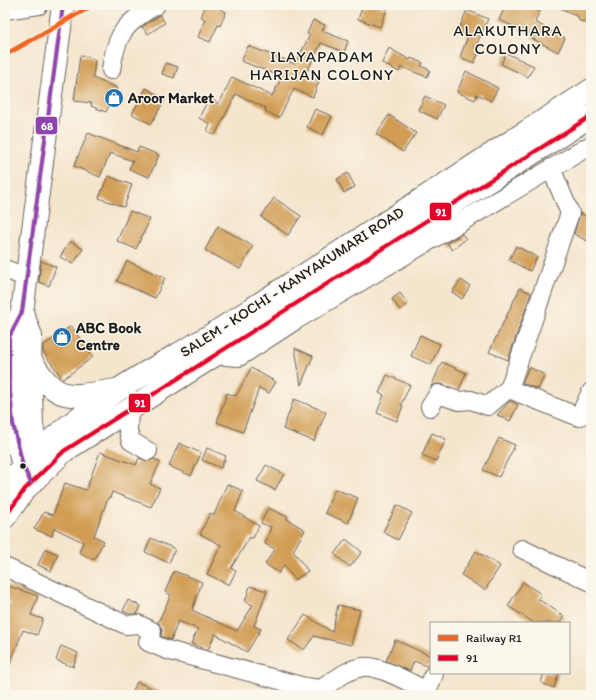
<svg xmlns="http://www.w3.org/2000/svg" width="596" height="700" font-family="Itim,sans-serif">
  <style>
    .building { fill: #d19d55 }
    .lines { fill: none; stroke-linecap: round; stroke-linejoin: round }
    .minor-casing { stroke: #68625a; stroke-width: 20 }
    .major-casing { stroke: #68625a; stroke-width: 24 }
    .highway-casing { stroke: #68625a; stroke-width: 24 }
    .minor { stroke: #fff; stroke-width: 18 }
    .major { stroke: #fff; stroke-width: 22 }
    .highway { stroke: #fff; stroke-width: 22 }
    .bus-1-casing { stroke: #fbf7ec; stroke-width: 7 }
    .bus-2-casing { stroke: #fbf7ec; stroke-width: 7 }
    .bus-1 { stroke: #e4002b; stroke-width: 4 }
    .bus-2 { stroke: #8e44ad; stroke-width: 4 }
    .rail-1-casing { stroke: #fbf7ec; stroke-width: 8 }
    .rail-1 { stroke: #f26522; stroke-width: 5 }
    .bus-dot { fill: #1c1c1c; stroke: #fbf7ec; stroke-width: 1.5 }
    .labels { text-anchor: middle; stroke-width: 3; stroke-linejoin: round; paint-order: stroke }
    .poi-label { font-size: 15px; font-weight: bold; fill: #1c1c1c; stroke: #fbf7ec; text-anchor: start }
    .street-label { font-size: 15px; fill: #1c1c1c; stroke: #fbf7ec }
    .neighbourhood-label { font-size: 16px; letter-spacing: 1px; fill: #1c1c1c; stroke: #fbf7ec }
    .line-badge { stroke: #fbf7ec; stroke-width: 1.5 }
    .badge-label { font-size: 11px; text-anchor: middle; font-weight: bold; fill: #fff }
  </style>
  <rect width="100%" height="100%" fill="#fbf7ec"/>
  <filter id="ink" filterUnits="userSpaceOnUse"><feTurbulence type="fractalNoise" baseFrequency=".025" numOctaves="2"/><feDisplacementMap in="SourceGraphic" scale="8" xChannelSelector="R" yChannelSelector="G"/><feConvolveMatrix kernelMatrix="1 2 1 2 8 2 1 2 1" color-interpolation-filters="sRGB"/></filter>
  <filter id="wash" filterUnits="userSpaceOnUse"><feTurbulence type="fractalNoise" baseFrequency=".012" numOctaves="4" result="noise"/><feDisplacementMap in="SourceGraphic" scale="16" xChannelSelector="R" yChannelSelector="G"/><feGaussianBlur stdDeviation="0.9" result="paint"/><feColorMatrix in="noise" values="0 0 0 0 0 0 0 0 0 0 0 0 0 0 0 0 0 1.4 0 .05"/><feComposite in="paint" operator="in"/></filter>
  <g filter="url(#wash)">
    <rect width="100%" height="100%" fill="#f5e5cd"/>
    <g id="blocks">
      <path class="building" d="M 206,5 L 212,5 L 226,12 L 220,26 L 218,25 L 210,42 L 198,37 L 205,19 L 201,17 Z
        M 363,5 L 376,5 L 387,9 L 380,27 L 358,19 Z
        M 506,5 L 542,5 L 535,22 L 565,38 L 558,52 L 531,38 L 533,35 L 499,20 Z
        M 554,5 L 591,5 L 591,25 L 578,20 L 579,17 Z
        M 467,10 L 488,19 L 475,48 L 480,50 L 474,63 L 460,57 L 468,36 L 458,31 Z
        M 160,15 L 165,23 L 148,34 L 142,27 Z
        M 313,20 L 325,25 L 322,31 L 348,41 L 344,52 L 321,43 L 305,76 L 319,81 L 313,97 L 294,89 L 279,118 L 265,111 L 266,108 L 236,94 L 215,135 L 207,131 L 210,124 L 199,118 L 209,98 L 219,104 L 232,77 L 272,96 L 282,77 L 241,61 L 248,46 L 295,64 L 310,35 L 307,34 Z
        M 389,48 L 410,60 L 411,58 L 423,63 L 421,66 L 430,70 L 427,77 L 401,67 L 399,72 L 382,63 Z
        M 506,53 L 534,66 L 528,77 L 501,64 Z
        M 80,56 L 89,57 L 95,60 L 93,78 L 117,88 L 106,112 L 91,106 L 92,103 L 74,101 Z
        M 166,63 L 178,67 L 174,78 L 162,74 Z
        M 466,71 L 498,88 L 491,101 L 477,94 L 475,100 L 457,92 Z
        M 146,88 L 165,99 L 151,124 L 132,114 Z
        M 425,96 L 444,105 L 437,119 L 418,110 Z
        M 315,109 L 332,116 L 323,135 L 307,127 Z
        M 389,115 L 416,133 L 403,152 L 376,134 Z
        M 88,133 L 137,152 L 139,147 L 159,155 L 149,177 L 129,169 L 133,161 L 110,153 L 100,177 L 74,166 Z
        M 348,173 L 355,187 L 344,193 L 337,179 Z
        M 108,176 L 132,185 L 124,207 L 99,198 Z
        M 274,198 L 301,216 L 288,235 L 261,217 Z
        M 130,211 L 150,219 L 136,249 L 117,241 Z
        M 580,213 L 591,219 L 591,243 L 574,234 Z
        M 218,226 L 253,246 L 240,269 L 205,250 Z
        M 462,234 L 466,239 L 452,250 L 447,243 Z
        M 70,241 L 83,249 L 73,264 L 60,257 Z
        M 516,246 L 537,257 L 530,271 L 509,260 Z
        M 41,261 L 56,267 L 49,286 L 39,282 Z
        M 127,261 L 165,278 L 155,298 L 117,281 Z
        M 461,280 L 470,286 L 462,299 L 452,292 Z
        M 520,288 L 531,293 L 508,360 L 489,352 Z
        M 400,293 L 408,304 L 400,310 L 392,299 Z
        M 71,326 L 93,357 L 63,379 L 43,352 L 43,346 Z
        M 420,335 L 440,344 L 431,365 L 411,356 Z
        M 295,348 L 313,356 L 301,385 Z
        M 442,362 L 466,373 L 459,390 L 441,384 L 436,384 L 431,387 Z
        M 529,367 L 545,375 L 538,389 L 522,383 Z
        M 251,368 L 276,382 L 269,393 L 259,388 L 243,432 L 217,422 L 227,393 L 236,396 Z
        M 387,375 L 410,385 L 401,405 L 403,406 L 397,421 L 377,413 L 384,395 L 379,393 Z
        M 294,399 L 326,412 L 314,441 L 283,429 Z
        M 510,401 L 518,405 L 510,421 L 497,415 Z
        M 432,433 L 446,439 L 436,461 L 422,455 Z
        M 499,438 L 515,445 L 499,477 L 483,470 Z
        M 179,443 L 201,453 L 191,476 L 169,466 Z
        M 207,448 L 226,456 L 221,468 L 202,460 Z
        M 100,452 L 136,465 L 139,458 L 148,461 L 154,459 L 160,462 L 150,484 L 160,488 L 151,507 L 112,492 L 110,498 L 108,498 L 94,536 L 104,541 L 94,560 L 79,552 L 83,542 L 54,528 L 52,536 L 34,529 L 44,512 L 53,515 L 65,483 L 86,490 Z
        M 266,465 L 284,474 L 275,490 L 257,481 Z
        M 227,484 L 243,491 L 235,511 L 259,526 L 253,538 L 250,537 L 231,568 L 236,571 L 229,585 L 207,574 L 221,545 L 200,534 L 210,513 L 214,515 Z
        M 335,489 L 358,498 L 348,523 L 325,513 Z
        M 397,505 L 412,513 L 398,540 L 383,532 Z
        M 268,508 L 288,517 L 287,519 L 305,530 L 293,551 L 308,571 L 295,580 L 284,565 L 279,573 L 265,564 L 275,549 L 265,544 L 271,527 L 261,523 Z
        M 151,538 L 175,549 L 169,563 L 145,552 Z
        M 346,539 L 362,552 L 350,567 L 334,554 Z
        M 45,549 L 58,554 L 51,571 L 38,565 Z
        M 476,551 L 500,566 L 485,590 L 461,575 Z
        M 174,571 L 202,582 L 192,610 L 237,631 L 253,605 L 245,602 L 250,586 L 267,591 L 254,626 L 261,629 L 247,652 L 215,634 L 208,650 L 191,644 L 198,629 L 178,621 L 171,640 L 161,636 L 162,629 L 158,622 L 171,595 L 165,592 Z
        M 523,582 L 541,594 L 538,599 L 564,616 L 560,623 L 534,623 L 508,606 Z
        M 5,585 L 38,596 L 31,615 L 43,619 L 37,635 L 23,630 L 6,674 L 5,618 L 11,603 L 5,600 Z
        M 128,600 L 141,606 L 137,614 L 130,614 L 123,611 Z
        M 338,605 L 360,610 L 351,645 L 314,636 L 304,650 L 288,640 L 305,615 L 332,632 Z
        M 395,640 L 431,656 L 431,664 L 427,666 L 414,661 L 410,671 L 386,661 Z
        M 61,646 L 78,653 L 73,667 L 56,660 Z
        M 544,673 L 559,673 L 554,688 L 541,683 Z
        M 137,682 L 168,695 L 131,695 Z"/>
    </g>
  </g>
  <g filter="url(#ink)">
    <use href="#blocks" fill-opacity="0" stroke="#68625a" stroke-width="1"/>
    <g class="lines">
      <defs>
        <path id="minor" d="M 5,10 L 39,5
          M 111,70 C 116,34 125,23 156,5
          M 551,168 L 570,213 L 509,389 L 579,417 L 591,392
          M 5,269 L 27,278
          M 213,355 L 239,357 L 296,320 L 591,145
          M 430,407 L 438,394 L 459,401 L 471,400 L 488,406 L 509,388
          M 129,409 L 128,430 L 131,441 L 148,451
          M 522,549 L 591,582
          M 5,567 L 126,625 L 138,624 L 152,631 L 148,642 L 167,650 L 305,687 L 321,689 C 334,681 347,669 363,667 C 380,665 411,684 427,691 L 434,674"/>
        <path id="major" d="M 22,312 L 31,336 L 30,359 L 32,425 L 37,453 L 43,469
          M 31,483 L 23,466 L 13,424 L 9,381 L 9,337 L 22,312 L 63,5"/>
        <path id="highway" d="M 30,359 C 57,404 68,397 116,390
          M 5,392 L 9,381
          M 5,443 L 13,424
          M 5,487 C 36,449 77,417 118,390 C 151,368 186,351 219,330 C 343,250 467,170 591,90
          M 5,517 L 25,489 L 64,451 L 591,116"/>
      </defs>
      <use href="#minor" class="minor-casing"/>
      <use href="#major" class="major-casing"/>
      <use href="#highway" class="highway-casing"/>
      <use href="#minor" class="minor"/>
      <use href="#major" class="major"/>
      <use href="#highway" class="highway"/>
      <defs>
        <path id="bus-1" d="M 5,517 L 25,489 L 64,451 L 591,116"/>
        <path id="bus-2" d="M 31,483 L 23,466 L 13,424 L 9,381 L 9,337 L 22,312 L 63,5"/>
      </defs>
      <use href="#bus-1" class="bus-1-casing"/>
      <use href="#bus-2" class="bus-2-casing"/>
      <use href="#bus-1" class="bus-1"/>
      <use href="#bus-2" class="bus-2"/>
      <defs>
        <path id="rail-1" d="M 5,55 L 93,5"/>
      </defs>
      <use href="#rail-1" class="rail-1-casing"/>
      <use href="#rail-1" class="rail-1"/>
    </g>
  </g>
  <defs>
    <symbol id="shop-disc" viewBox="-11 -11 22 22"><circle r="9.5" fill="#1f6fb2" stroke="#fbf7ec"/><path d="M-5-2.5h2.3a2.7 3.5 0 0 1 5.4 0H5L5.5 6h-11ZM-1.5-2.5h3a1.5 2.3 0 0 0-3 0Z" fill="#fff"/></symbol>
  </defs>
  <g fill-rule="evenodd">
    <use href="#shop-disc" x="103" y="87" width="22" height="22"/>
    <use href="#shop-disc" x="51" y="326" width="22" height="22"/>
  </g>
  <circle class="bus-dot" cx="23" cy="466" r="3.5"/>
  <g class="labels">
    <g class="poi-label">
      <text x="128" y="103">Aroor Market</text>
      <text x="76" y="333">ABC Book<tspan x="76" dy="17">Centre</tspan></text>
    </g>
    <g class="street-label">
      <text transform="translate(292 282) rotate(-33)" y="5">SALEM - KOCHI - KANYAKUMARI ROAD</text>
    </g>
    <g class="neighbourhood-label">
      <text x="508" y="36">ALAKUTHARA<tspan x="508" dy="18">COLONY</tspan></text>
      <text x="322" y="62">ILAYAPADAM<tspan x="322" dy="18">HARIJAN COLONY</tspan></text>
    </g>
  </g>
  <g class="line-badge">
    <rect x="35" y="116" width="23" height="19" rx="4" fill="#8e44ad"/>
    <rect x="429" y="202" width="23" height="19" rx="4" fill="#e4002b"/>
    <rect x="128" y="393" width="23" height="20" rx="4" fill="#e4002b"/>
  </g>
  <g class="badge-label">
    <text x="47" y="130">68</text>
    <text x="441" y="216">91</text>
    <text x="140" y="407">91</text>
  </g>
  <rect width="596" height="700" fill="none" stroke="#fbf7ec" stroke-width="20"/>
  <rect x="430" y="622" width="140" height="52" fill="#fbf7ec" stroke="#a29f99"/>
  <rect x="438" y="635" width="20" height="6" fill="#f26522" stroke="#a29f99"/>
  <text x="466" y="642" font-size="12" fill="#1c1c1c">Railway R1</text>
  <rect x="438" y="655" width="20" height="6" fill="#e4002b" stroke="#a29f99"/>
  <text x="466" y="662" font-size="12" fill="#1c1c1c">91</text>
</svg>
